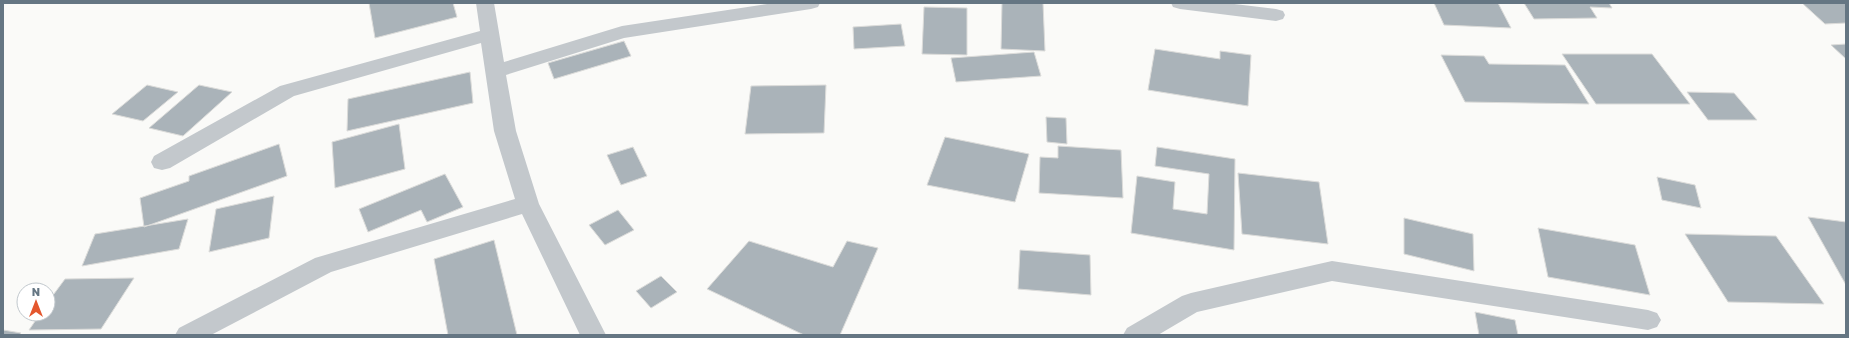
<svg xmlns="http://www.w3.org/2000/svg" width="1849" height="338" font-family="'Golos Text',sans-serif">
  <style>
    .building { fill: #aab3b9; stroke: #dcdcda }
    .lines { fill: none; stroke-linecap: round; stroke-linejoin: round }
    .minor { fill: #c3c8cc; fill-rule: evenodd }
  </style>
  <rect width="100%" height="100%" fill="#fafaf8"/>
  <path class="building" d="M 369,3 L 453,3 L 457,17 L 375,38 Z
    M 1002,3 L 1043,3 L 1045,51 L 1001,49 Z
    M 1434,3 L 1498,3 L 1511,28 L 1444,25 Z
    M 1524,3 L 1609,3 L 1612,8 L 1590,7 L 1597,18 L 1534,19 Z
    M 1802,3 L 1846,3 L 1846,23 L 1825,24 Z
    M 924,7 L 967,8 L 967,55 L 922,54 Z
    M 901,24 L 905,46 L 854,49 L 853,27 Z
    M 624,41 L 631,56 L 554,79 L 548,63 Z
    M 1846,44 L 1846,59 L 1831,45 Z
    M 1155,49 L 1220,59 L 1220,51 L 1251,55 L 1248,106 L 1148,90 Z
    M 1034,52 L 1041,76 L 956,82 L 951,58 Z
    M 1562,54 L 1652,54 L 1690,104 L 1596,104 Z
    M 1441,55 L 1484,56 L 1489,64 L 1565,65 L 1589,104 L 1465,102 Z
    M 470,72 L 473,103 L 347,131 L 348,99 Z
    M 147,85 L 178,92 L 143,121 L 112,114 Z
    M 199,85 L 232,92 L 183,136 L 149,128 Z
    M 826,85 L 824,133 L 745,134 L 751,86 Z
    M 1687,92 L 1734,93 L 1757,120 L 1708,120 Z
    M 1046,117 L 1066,118 L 1067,144 L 1047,142 Z
    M 399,124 L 405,169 L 335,188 L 332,142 Z
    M 945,137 L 1029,154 L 1015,202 L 927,185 Z
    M 279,144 L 287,176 L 144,227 L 140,198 L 189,181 L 189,176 Z
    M 1058,146 L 1121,150 L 1123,198 L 1039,193 L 1040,157 L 1058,158 Z
    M 633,147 L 647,176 L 621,185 L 607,155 Z
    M 1157,147 L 1235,159 L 1234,250 L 1131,233 L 1137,176 L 1175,182 L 1173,209 L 1207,214 L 1209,174 L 1155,166 Z
    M 1238,173 L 1319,182 L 1328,244 L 1242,234 Z
    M 445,174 L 463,207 L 427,222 L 421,210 L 368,232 L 359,209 Z
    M 1657,177 L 1695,185 L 1701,208 L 1662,200 Z
    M 274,196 L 269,238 L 209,252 L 216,209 Z
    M 618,210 L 634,230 L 605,245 L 589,225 Z
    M 1808,217 L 1846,222 L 1846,285 Z
    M 1404,218 L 1473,234 L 1474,271 L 1404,254 Z
    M 188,219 L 179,249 L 82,266 L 95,234 Z
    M 1538,228 L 1635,245 L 1650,295 L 1548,277 Z
    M 1685,234 L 1776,236 L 1824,304 L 1728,302 Z
    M 494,240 L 517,335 L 448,335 L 434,259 Z
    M 749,241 L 833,267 L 847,241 L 878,248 L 840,335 L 804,335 L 707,289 Z
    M 1020,250 L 1090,255 L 1091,295 L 1018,289 Z
    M 661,276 L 677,292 L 651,308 L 636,291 Z
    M 134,278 L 101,329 L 29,330 L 40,314 L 48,314 L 48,302 L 65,279 Z
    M 1475,312 L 1515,320 L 1518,335 L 1479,335 Z
    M 3,330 L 21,333 L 19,335 L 3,335 Z"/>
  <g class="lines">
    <path class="minor" d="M 476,3 L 494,3 L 504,62 L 622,26 L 774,3 L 820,3 L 818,7 L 811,9 L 624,38 L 506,75 L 516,131 L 539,204 L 606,335 L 580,335 L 522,214 L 331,272 L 211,335 L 175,335 L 179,328 L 315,258 L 515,199 L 494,131 L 481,43 L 294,96 L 170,168 L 162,170 L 154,168 L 151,162 L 154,156 L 280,86 L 480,31 Z
      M 1171,3 L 1226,3 L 1276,9 L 1283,11 L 1285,15 L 1283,19 L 1276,21 L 1180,9 L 1173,7 Z
      M 1332,261 L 1648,310 L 1657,313 L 1661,320 L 1657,327 L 1648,330 L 1332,281 L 1197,312 L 1158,335 L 1123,335 L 1127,328 L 1182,296 L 1191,293 Z"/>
  </g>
  <rect width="1849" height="338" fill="none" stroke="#657683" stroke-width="8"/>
  <g transform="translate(36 302)"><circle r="19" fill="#ffffff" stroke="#c1c8cd"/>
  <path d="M0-3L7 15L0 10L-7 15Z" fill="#e4572e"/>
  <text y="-6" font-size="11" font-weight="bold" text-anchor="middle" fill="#657683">N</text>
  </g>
</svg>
